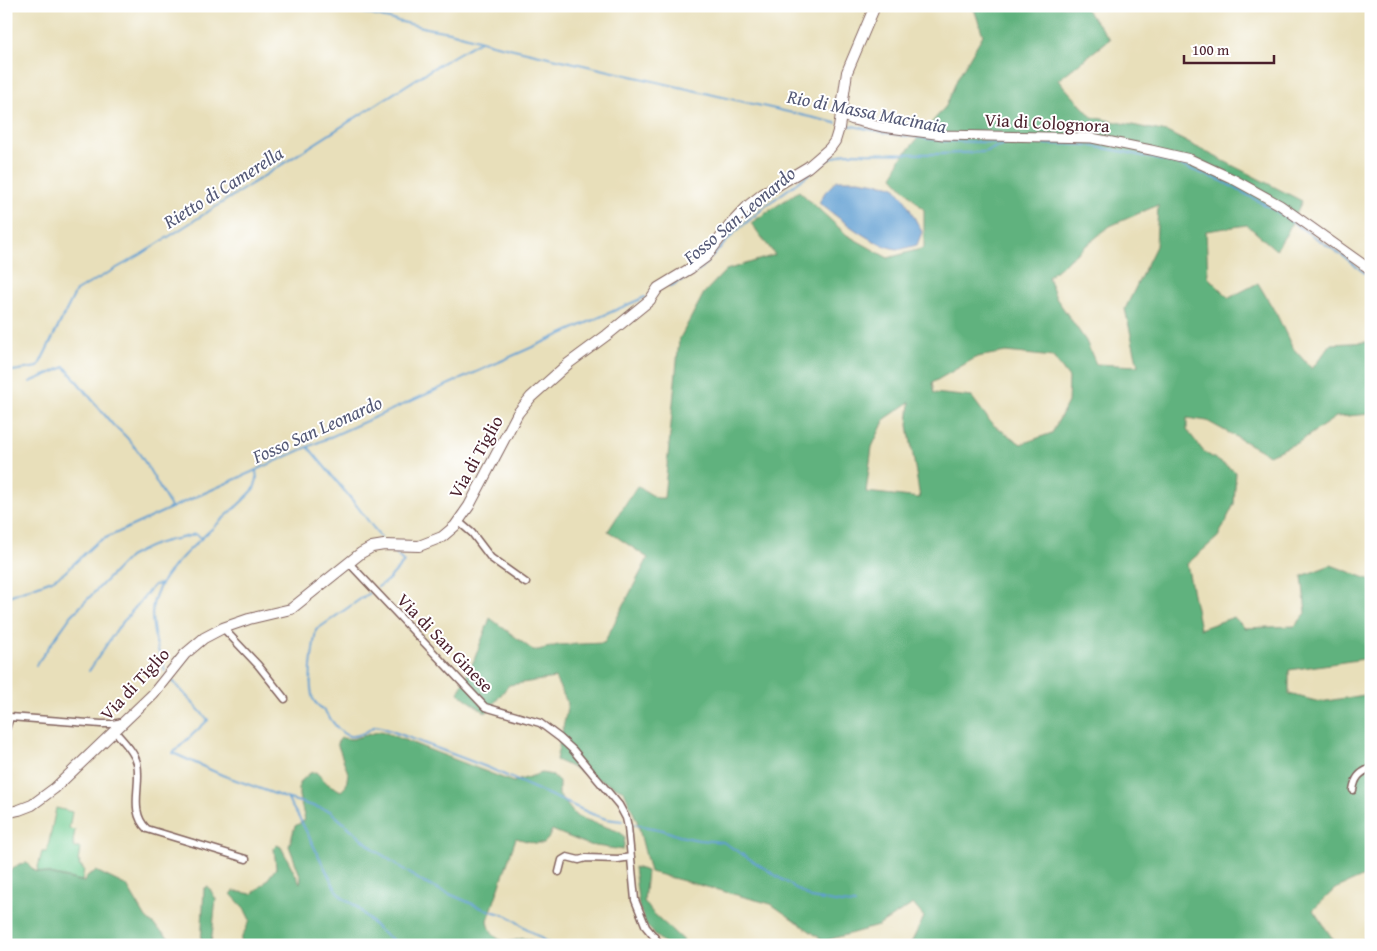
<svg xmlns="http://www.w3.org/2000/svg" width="1377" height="951" font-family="'Gentium Book Plus',serif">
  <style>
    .green { fill: #77cf95; stroke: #607760 }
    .forest { fill: #61b27e; stroke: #566854; fill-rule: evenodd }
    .water { fill: #619fd2; stroke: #565f7e }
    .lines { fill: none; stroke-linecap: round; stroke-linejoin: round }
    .stream { stroke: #619fd2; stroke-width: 2 }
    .street-casing { stroke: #81625d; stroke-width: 9 }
    .secondary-casing { stroke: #81625d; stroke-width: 11 }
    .primary-casing { stroke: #81625d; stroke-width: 12 }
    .street { stroke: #fff; stroke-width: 6 }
    .secondary { stroke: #fff; stroke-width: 9 }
    .primary { stroke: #fff; stroke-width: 10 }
    .labels { text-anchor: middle; stroke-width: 4; stroke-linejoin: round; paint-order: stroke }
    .street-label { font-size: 18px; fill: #4a1f2b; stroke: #fff }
    .water-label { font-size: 19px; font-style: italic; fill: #545976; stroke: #fff }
  </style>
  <rect width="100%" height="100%" fill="#fff"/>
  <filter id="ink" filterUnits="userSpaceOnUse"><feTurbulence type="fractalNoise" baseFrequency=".02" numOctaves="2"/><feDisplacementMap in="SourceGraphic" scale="10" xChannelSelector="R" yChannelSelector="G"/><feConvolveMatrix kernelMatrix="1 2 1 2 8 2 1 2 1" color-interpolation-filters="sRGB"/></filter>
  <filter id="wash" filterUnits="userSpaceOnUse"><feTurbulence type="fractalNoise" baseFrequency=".0096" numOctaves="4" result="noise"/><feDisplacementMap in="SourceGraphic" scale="20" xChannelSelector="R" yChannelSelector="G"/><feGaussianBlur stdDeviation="1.12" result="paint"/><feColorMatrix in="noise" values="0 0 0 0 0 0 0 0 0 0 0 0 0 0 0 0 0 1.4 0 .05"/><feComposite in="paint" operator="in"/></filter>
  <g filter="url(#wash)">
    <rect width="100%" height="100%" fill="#e8dfba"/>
    <path class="green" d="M 56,808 L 72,812 L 69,829 L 75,830 L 73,842 L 75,848 L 80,848 L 78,862 L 80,862 L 79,866 L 82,866 L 82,869 L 84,869 L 82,881 L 37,871 L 42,852 L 47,852 Z"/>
    <path class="forest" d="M 973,6 L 1083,6 L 1110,39 L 1058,80 L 1092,117 L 1167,132 L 1302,201 L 1287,233 L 1276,250 L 1247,225 L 1206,231 L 1208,277 L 1229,298 L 1258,283 L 1277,315 L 1292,347 L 1312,369 L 1331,344 L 1368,342 L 1371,344 L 1371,414 L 1336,417 L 1299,442 L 1269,455 L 1207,421 L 1187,418 L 1187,430 L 1204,452 L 1236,472 L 1234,504 L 1218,537 L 1187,564 L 1200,629 L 1234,617 L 1245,628 L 1295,626 L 1306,613 L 1302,576 L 1331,565 L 1371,580 L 1371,658 L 1289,670 L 1289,694 L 1320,702 L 1371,694 L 1371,873 L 1335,889 L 1313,910 L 1337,945 L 910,945 L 924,917 L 913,904 L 878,926 L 824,941 L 771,904 L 650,872 L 637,821 L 624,791 L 556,760 L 568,704 L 555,678 L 509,685 L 486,713 L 458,693 L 474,660 L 490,618 L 534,651 L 558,645 L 604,643 L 648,558 L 608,531 L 637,486 L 657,498 L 664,498 L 679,340 L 704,293 L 726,270 L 775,255 L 751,223 L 799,191 L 847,235 L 888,258 L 924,248 L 924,210 L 893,177 L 900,159 L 946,106 L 958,77 L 983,35 ZM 1158,205 L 1156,246 L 1125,309 L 1138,366 L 1096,364 L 1086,341 L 1056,298 L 1048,277 L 1110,226 ZM 1006,352 L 1053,357 L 1069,378 L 1068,402 L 1052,433 L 1021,444 L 992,424 L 972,397 L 934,393 L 932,383 L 977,357 ZM 910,402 L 908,425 L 920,498 L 866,492 L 872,447 L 885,419 Z
      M 381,731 L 513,782 L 542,773 L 552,775 L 559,781 L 559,795 L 576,816 L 620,832 L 625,838 L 623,850 L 589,845 L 552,830 L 548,839 L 544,843 L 534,843 L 516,838 L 488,920 C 489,932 498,944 512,941 C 518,940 522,937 528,939 C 532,940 536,943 539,945 L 241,945 L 241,939 L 250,920 L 244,908 L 231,894 L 234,891 L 252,894 L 264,884 L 276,868 L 274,848 L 277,845 L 281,847 L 300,883 L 301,878 L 289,846 L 295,826 L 305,820 L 299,796 L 299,783 L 310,773 L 316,772 L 328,784 L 341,791 L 346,786 L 348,773 L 337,743 L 341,738 L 352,739 Z
      M 27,863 L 35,871 L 84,882 L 87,876 L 96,871 L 127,886 L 146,918 L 177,945 L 6,945 L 6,887 L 10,871 L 19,864 Z
      M 634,867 L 647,871 L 644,901 L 652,912 L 688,945 L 665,945 L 647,926 L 639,907 Z
      M 208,886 L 216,899 L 211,945 L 201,945 L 204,889 Z"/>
    <path class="water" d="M 837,180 L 859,180 L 894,186 L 904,198 L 922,232 L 917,245 C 912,246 907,248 902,249 C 878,251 838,217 819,203 L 825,192 Z"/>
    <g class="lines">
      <path class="stream" d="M 335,6 L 431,29 L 450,32 L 492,44 L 836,123
        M 843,124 L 892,134 L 944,141 L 1086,145 L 1125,152 L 1177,164 L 1222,181 L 1271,208 L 1343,256 L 1371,278
        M 711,258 L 734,233 L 768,204 L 828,160 L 845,153 L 939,154 L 984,152 L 1005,144
        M 669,287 L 700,270 L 708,261
        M 6,372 L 38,367 L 76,291 L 140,255 L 435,67 L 480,41
        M 30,382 L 65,367 L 113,425 C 140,445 153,479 171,507
        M 309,448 L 357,506 L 381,538
        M 378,587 L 388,580 L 404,562 L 391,549
        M 369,593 L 316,630 C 313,649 308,676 312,695 C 313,704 321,706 326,713 C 342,734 347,746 375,726 L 381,727 L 489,768 L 592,814 L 606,819 L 622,821
        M 6,597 L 52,580 L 64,573 L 97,542 L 182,503 L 645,297
        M 36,665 L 71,616 L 129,557 C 140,551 151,545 163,542 C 175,538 183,539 195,534 L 202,538
        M 89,671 L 117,629 L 154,585 L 161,584
        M 165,671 C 158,652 148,620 154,600 C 165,561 227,520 254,489 L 257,479 L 256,471
        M 171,679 L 208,720 L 173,753 L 222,775 L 286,798 L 330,811 L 375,850 L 424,883 L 484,909 L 508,916 L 551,945
        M 288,800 L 301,821 L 336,890 L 343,898 L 356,906 L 379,930 L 400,945
        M 632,824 L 663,830 L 679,836 L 699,840 L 723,842 L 811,898 L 841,903 L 855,904"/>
    </g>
  </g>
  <g filter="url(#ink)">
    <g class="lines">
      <defs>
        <path id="street" d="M 458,521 L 472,533 L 491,558 L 526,583
          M 349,563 L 485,707 L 540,723 L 560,738 L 573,750 L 619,805 L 626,818 L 628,827 L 635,900 L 646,927 L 661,945
          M 223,628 L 258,665 L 285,699
          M 6,729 L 10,717 L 101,724 L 112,724 L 123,722
          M 114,730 C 122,740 134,751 137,763 C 142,785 128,811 147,829 L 246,859
          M 1353,790 C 1355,778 1359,773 1371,768
          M 559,872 L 562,860 L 567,857 L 579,860 L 586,858 L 618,859 L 631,857
          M 1368,945 L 1371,941"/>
        <path id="secondary" d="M 841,115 L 853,120 L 882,127 L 943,135 L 1092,138 L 1151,150 L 1190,159 L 1231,178 L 1280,205 L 1371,270"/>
        <path id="primary" d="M 6,813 L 19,810 L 32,805 L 55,788 L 153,694 L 185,654 L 204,638 L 223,628 L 249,619 L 291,609 L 361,553 L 372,547 L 384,545 L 419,546 L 442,537 L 455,526 L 469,506 L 518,413 L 531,397 L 569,363 L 607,335 L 650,300 L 658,288 L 691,268 L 706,257 L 730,225 L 749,205 L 763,194 L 808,167 L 830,148 L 835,141 L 839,128 L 847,72 L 875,6"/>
      </defs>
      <use href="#street" class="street-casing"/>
      <use href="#secondary" class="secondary-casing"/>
      <use href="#primary" class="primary-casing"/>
      <use href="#street" class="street"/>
      <use href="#secondary" class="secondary"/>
      <use href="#primary" class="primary"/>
    </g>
  </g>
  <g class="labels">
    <g class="street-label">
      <text transform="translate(1047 123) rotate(3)" y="6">Via di Colognora</text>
      <text transform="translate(476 457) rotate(-61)" y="6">Via di Tiglio</text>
      <text transform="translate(445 643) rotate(46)" y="6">Via di San Ginese</text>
      <text transform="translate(135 684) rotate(-47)" y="6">Via di Tiglio</text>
    </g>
    <g class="water-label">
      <text transform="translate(867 111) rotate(11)" y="7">Rio di Massa Macinaia</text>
      <text transform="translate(223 187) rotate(-32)" y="7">Rietto di Camerella</text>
      <text transform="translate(739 215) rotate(-40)" y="7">Fosso San Leonardo</text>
      <text transform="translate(317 429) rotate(-24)" y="7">Fosso San Leonardo</text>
    </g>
  </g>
  <rect width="1377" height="951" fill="none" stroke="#fff" stroke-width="25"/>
  <path d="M1184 55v8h90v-8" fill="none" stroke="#4a1f2b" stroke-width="2.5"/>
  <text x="1192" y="55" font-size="15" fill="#4a1f2b" stroke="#ffffff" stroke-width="4" paint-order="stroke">100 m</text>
</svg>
